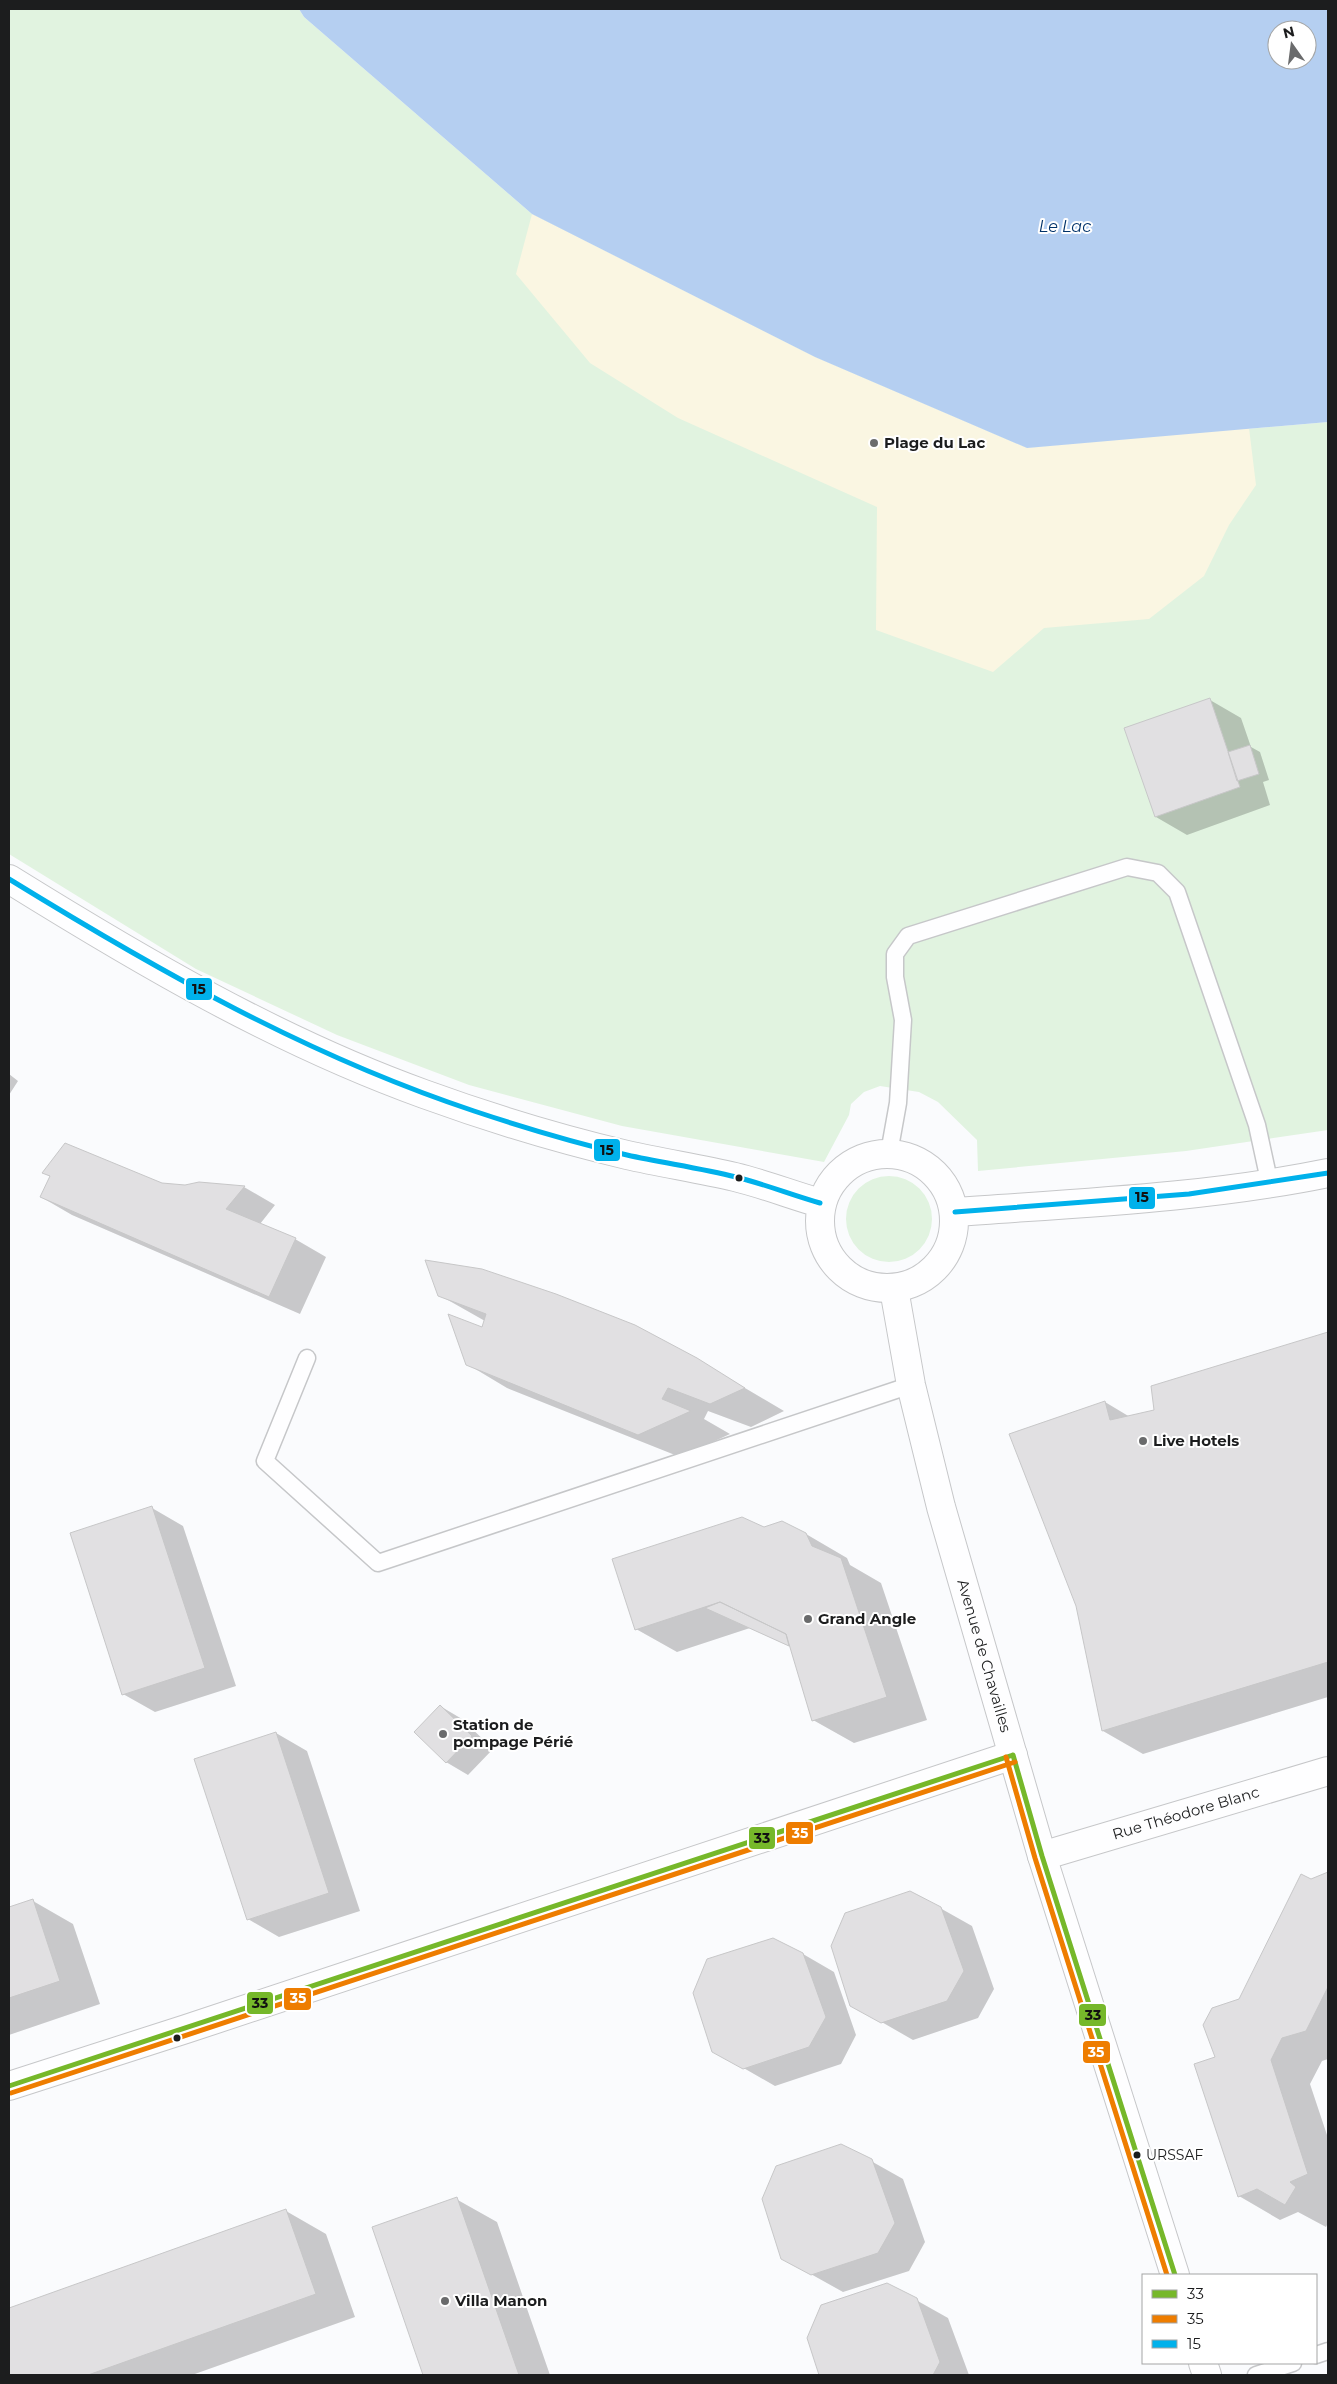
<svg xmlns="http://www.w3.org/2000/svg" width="1337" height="2384" font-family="Montserrat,sans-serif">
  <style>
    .green { fill: #e1f3e0 }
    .sand { fill: #faf6e2 }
    .water { fill: #b5cff1; fill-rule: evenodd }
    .shadow { fill: #0003 }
    .building { fill: #e1e0e2; stroke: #c7c7c8 }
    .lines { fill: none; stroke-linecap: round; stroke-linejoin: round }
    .lane-casing { stroke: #c6c7c9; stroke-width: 19 }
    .street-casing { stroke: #c6c7c9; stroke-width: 30 }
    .secondary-casing { stroke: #c6c7c9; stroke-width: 30 }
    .lane { stroke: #fefeff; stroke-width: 16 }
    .street { stroke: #fefeff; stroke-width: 28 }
    .secondary { stroke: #fefeff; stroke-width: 28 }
    .bus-1-casing { stroke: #fff; stroke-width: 9 }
    .bus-2-casing { stroke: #fff; stroke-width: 9 }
    .bus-3-casing { stroke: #fff; stroke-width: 9 }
    .bus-1 { stroke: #76b82a; stroke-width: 5 }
    .bus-2 { stroke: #ee7d00; stroke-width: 5 }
    .bus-3 { stroke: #00b1eb; stroke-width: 5 }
    .poi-dot { fill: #6a6b6c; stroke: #fff; stroke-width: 2 }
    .bus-dot { fill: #1c1d1e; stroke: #fff; stroke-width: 2 }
    .labels { text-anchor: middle; stroke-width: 4; stroke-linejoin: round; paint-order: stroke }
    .bus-label { font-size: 14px; fill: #1c1d1e; stroke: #fff; text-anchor: start }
    .poi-label { font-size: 15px; font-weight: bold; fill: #1c1d1e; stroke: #fff; text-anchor: start }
    .street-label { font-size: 15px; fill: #1c1d1e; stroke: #fff }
    .water-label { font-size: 16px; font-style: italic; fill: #003269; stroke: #fff }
    .line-badge { stroke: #fff; stroke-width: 2 }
    .badge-label { font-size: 14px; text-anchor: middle; font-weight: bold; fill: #fff }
    .pale-badge-label { font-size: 14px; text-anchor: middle; font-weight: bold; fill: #111 }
  </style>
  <rect width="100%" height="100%" fill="#fafbfd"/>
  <path class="green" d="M 9,9 L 299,9 L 304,17 L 532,214 L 815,357 L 1027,448 L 1328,422 L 1328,1130 L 1186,1151 L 978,1171 L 977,1140 L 938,1102 L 919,1092 L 880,1086 L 864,1092 L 851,1104 L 849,1115 L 824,1162 L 622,1126 L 469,1085 L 337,1035 L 196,969 L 9,854 Z
    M846 1219a43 43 0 1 1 86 0a43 43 0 1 1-86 0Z"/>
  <path class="sand" d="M 532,214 L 815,357 L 1027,448 L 1249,428 L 1256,485 L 1229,525 L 1204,576 L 1149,619 L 1044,628 L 993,672 L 876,630 L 877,507 L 678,418 L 590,363 L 516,274 Z"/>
  <path class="water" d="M 299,9 L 1328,9 L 1328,422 L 1027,448 L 815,357 L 532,214 L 304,17 ZM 1277,30 L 1307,30 L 1307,60 L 1277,60 Z"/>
  <path class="shadow" d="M 1210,700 L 1241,718 L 1251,747 L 1260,752 L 1269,780 L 1263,782 L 1270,805 L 1187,835 L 1156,817 Z
    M 9,1074 L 18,1081 L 9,1095 Z
    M 44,1173 L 185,1186 L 199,1183 L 244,1187 L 275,1205 L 260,1224 L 295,1239 L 326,1257 L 300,1314 L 72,1215 L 41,1197 L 51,1177 Z
    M 439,1295 L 696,1359 L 784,1411 L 751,1427 L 708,1411 L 704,1419 L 730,1434 L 680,1457 L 507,1388 L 467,1364 L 485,1321 Z
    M 1328,1333 L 1328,1697 L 1143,1754 L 1103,1731 L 1105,1402 L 1130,1417 L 1155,1411 L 1152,1387 Z
    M 152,1508 L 183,1526 L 236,1686 L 155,1712 L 123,1694 Z
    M 763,1528 L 806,1534 L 847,1558 L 850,1565 L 881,1583 L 927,1720 L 854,1743 L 813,1720 L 791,1647 L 750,1628 L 677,1652 L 636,1629 Z
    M 440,1706 L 462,1719 L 493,1749 L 468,1775 L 446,1762 Z
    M 276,1733 L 307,1751 L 360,1911 L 279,1937 L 248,1919 Z
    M 1328,1874 L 1328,2059 L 1322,2061 L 1310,2084 L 1328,2138 L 1328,2223 L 1326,2227 L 1298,2212 L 1280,2220 L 1239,2196 L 1216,2058 L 1240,2000 L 1311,1881 Z
    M 33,1901 L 73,1924 L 100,2004 L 9,2035 L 9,1909 Z
    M 940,1908 L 972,1926 L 994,1989 L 978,2018 L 913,2040 L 852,2005 Z
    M 803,1954 L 834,1972 L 856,2035 L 841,2064 L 775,2086 L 714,2051 Z
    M 871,2161 L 903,2179 L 925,2242 L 909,2271 L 843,2292 L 782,2258 Z
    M 456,2199 L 497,2222 L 550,2375 L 425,2375 L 373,2228 Z
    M 286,2211 L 326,2234 L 355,2317 L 192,2375 L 9,2375 L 9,2309 Z
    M 916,2300 L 948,2318 L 969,2375 L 821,2375 L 808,2338 Z"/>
  <path class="building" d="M 1210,698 L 1240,787 L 1155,817 L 1124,728 Z
    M 1250,745 L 1259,774 L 1237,781 L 1228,752 Z
    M 65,1143 L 162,1183 L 185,1185 L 199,1182 L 245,1186 L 226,1209 L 296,1238 L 269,1297 L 40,1197 L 50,1176 L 42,1173 Z
    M 425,1260 L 482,1269 L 556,1294 L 635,1325 L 697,1358 L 745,1388 L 710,1404 L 668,1388 L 662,1399 L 691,1411 L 638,1435 L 466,1365 L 448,1314 L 482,1327 L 486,1314 L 438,1296 Z
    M 1328,1332 L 1328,1662 L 1102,1731 L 1076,1606 L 1009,1434 L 1105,1401 L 1110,1420 L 1154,1410 L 1151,1386 Z
    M 152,1506 L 205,1668 L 122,1695 L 70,1533 Z
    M 742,1517 L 764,1527 L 782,1521 L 806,1533 L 812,1546 L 841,1558 L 887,1697 L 812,1721 L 786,1634 L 720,1602 L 635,1630 L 612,1559 Z
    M 720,1602 L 786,1634 L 789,1646 L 705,1608 Z
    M 440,1705 L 472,1736 L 446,1763 L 414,1732 Z
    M 276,1732 L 329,1893 L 247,1920 L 194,1759 Z
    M 1328,1872 L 1328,1987 L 1306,2031 L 1282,2038 L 1271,2060 L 1308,2174 L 1290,2182 L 1296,2187 L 1285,2205 L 1257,2189 L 1238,2197 L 1194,2064 L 1215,2057 L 1203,2025 L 1212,2008 L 1239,1999 L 1301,1874 L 1311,1879 Z
    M 910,1891 L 941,1907 L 964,1971 L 947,2001 L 881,2023 L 850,2006 L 831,1946 L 845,1913 Z
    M 33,1899 L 60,1981 L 9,1998 L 9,1907 Z
    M 773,1938 L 803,1953 L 826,2017 L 809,2047 L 743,2069 L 712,2052 L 693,1993 L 707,1959 Z
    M 841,2144 L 872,2159 L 895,2223 L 878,2253 L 811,2275 L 781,2259 L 762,2199 L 776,2166 Z
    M 457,2197 L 519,2375 L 423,2375 L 372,2227 Z
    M 286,2209 L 316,2294 L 88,2375 L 9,2375 L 9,2308 Z
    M 887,2283 L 917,2298 L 940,2362 L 933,2375 L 819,2375 L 807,2338 L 821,2305 Z"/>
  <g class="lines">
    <defs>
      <path id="lane" d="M 889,1153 L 898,1103 L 903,1020 L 895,977 L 895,954 L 908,936 L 1127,867 L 1158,873 L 1177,892 L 1257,1125 L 1270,1185
        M 307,1358 L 265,1461 L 378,1563 L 911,1385
        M 1316,2355 L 1328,2351
        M 1256,2375 L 1293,2363"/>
      <g id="street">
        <path id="s1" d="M 894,1289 L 911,1385 L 941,1507 L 1042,1856 L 1175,2275"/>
        <path id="s2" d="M 1042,1856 L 1328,1771"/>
        <path d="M 9,2086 L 186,2029 L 1013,1755"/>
        <path d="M 1203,2363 L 1207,2375"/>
      </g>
      <path id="secondary" d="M 9,879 C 141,961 277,1041 424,1094 C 490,1118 559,1139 627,1155 C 663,1163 700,1169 735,1177 C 764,1184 792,1195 820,1203
        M820 1221a67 67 0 1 1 134 0a67 67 0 1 1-134 0Z
        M 955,1212 C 1079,1203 1206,1198 1328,1173"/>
    </defs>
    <use href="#lane" class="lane-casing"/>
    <use href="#street" class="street-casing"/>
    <use href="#secondary" class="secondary-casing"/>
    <use href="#lane" class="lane"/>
    <use href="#street" class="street"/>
    <use href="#secondary" class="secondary"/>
    <defs>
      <path id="bus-1" d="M 1013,1755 L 1042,1856 L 1175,2275
        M 9,2086 L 1013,1755"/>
      <path id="bus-2" d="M 1006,1757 L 1035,1858 L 1167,2275
        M 11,2093 L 1015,1762"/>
      <path id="bus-3" d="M 9,879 C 157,970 308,1056 474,1111 C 525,1128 576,1143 627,1155 C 663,1163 700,1168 736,1177 C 764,1184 792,1195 820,1203
        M 955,1212 L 1189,1194 L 1328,1173"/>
    </defs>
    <use href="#bus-1" class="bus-1-casing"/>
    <use href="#bus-2" class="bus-2-casing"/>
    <use href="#bus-3" class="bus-3-casing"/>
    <use href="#bus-1" class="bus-1"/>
    <use href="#bus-2" class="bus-2"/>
    <use href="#bus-3" class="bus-3"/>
  </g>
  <g class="poi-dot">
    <circle cx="874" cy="443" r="5"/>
    <circle cx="1143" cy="1441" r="5"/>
    <circle cx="808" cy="1619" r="5"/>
    <circle cx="443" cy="1734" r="5"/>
    <circle cx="445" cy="2301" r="5"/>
  </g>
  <g class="bus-dot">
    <circle cx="739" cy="1178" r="4.5"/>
    <circle cx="177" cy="2038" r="4.5"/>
    <circle cx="1137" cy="2155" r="4.5"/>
  </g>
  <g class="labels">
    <g class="bus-label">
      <text x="1146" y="2160">URSSAF</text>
    </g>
    <g class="poi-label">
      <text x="884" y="448">Plage du Lac</text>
      <text x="1153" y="1446">Live Hotels</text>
      <text x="818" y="1624">Grand Angle</text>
      <text x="453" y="1730">Station de<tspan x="453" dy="17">pompage Périé</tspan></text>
      <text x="455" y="2306">Villa Manon</text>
    </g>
    <g class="street-label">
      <text dy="5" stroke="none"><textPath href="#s1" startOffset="378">Avenue de Chavailles</textPath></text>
      <text dy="5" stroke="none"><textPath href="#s2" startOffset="150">Rue Théodore Blanc</textPath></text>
    </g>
    <g class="water-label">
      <text x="1065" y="232">Le Lac</text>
    </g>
  </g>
  <g class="line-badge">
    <rect x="185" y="977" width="28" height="24" rx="5" fill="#00b1eb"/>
    <rect x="593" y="1138" width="28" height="24" rx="5" fill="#00b1eb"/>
    <rect x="1128" y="1186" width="28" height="24" rx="5" fill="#00b1eb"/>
    <rect x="785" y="1821" width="29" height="24" rx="5" fill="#ee7d00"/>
    <rect x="748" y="1826" width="28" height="24" rx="5" fill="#76b82a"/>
    <rect x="283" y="1987" width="29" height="24" rx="5" fill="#ee7d00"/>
    <rect x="246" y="1991" width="28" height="24" rx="5" fill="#76b82a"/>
    <rect x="1078" y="2003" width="29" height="24" rx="5" fill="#76b82a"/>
    <rect x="1082" y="2040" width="29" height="24" rx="5" fill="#ee7d00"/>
  </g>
  <g class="badge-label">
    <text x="800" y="1838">35</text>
    <text x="298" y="2003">35</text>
    <text x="1096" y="2057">35</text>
  </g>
  <g class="pale-badge-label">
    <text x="199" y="994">15</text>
    <text x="607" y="1155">15</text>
    <text x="1142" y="1202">15</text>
    <text x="762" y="1843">33</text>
    <text x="260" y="2008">33</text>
    <text x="1093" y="2020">33</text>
  </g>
  <rect width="1337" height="2384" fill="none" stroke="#1c1d1e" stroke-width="20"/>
  <rect x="1142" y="2274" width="175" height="90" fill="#ffffff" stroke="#a4a5a5"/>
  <rect x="1152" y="2290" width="25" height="8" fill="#76b82a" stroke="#a4a5a5"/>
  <text x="1187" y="2299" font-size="15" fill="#1c1d1e">33</text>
  <rect x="1152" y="2315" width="25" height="8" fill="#ee7d00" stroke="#a4a5a5"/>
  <text x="1187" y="2324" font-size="15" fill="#1c1d1e">35</text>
  <rect x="1152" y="2340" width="25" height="8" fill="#00b1eb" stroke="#a4a5a5"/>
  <text x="1187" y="2349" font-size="15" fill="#1c1d1e">15</text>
  <g transform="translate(1292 45) rotate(346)"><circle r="24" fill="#ffffff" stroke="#a4a5a5"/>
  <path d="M0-4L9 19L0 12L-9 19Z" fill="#6a6b6c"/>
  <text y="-8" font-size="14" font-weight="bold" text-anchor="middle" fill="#1c1d1e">N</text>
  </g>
</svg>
